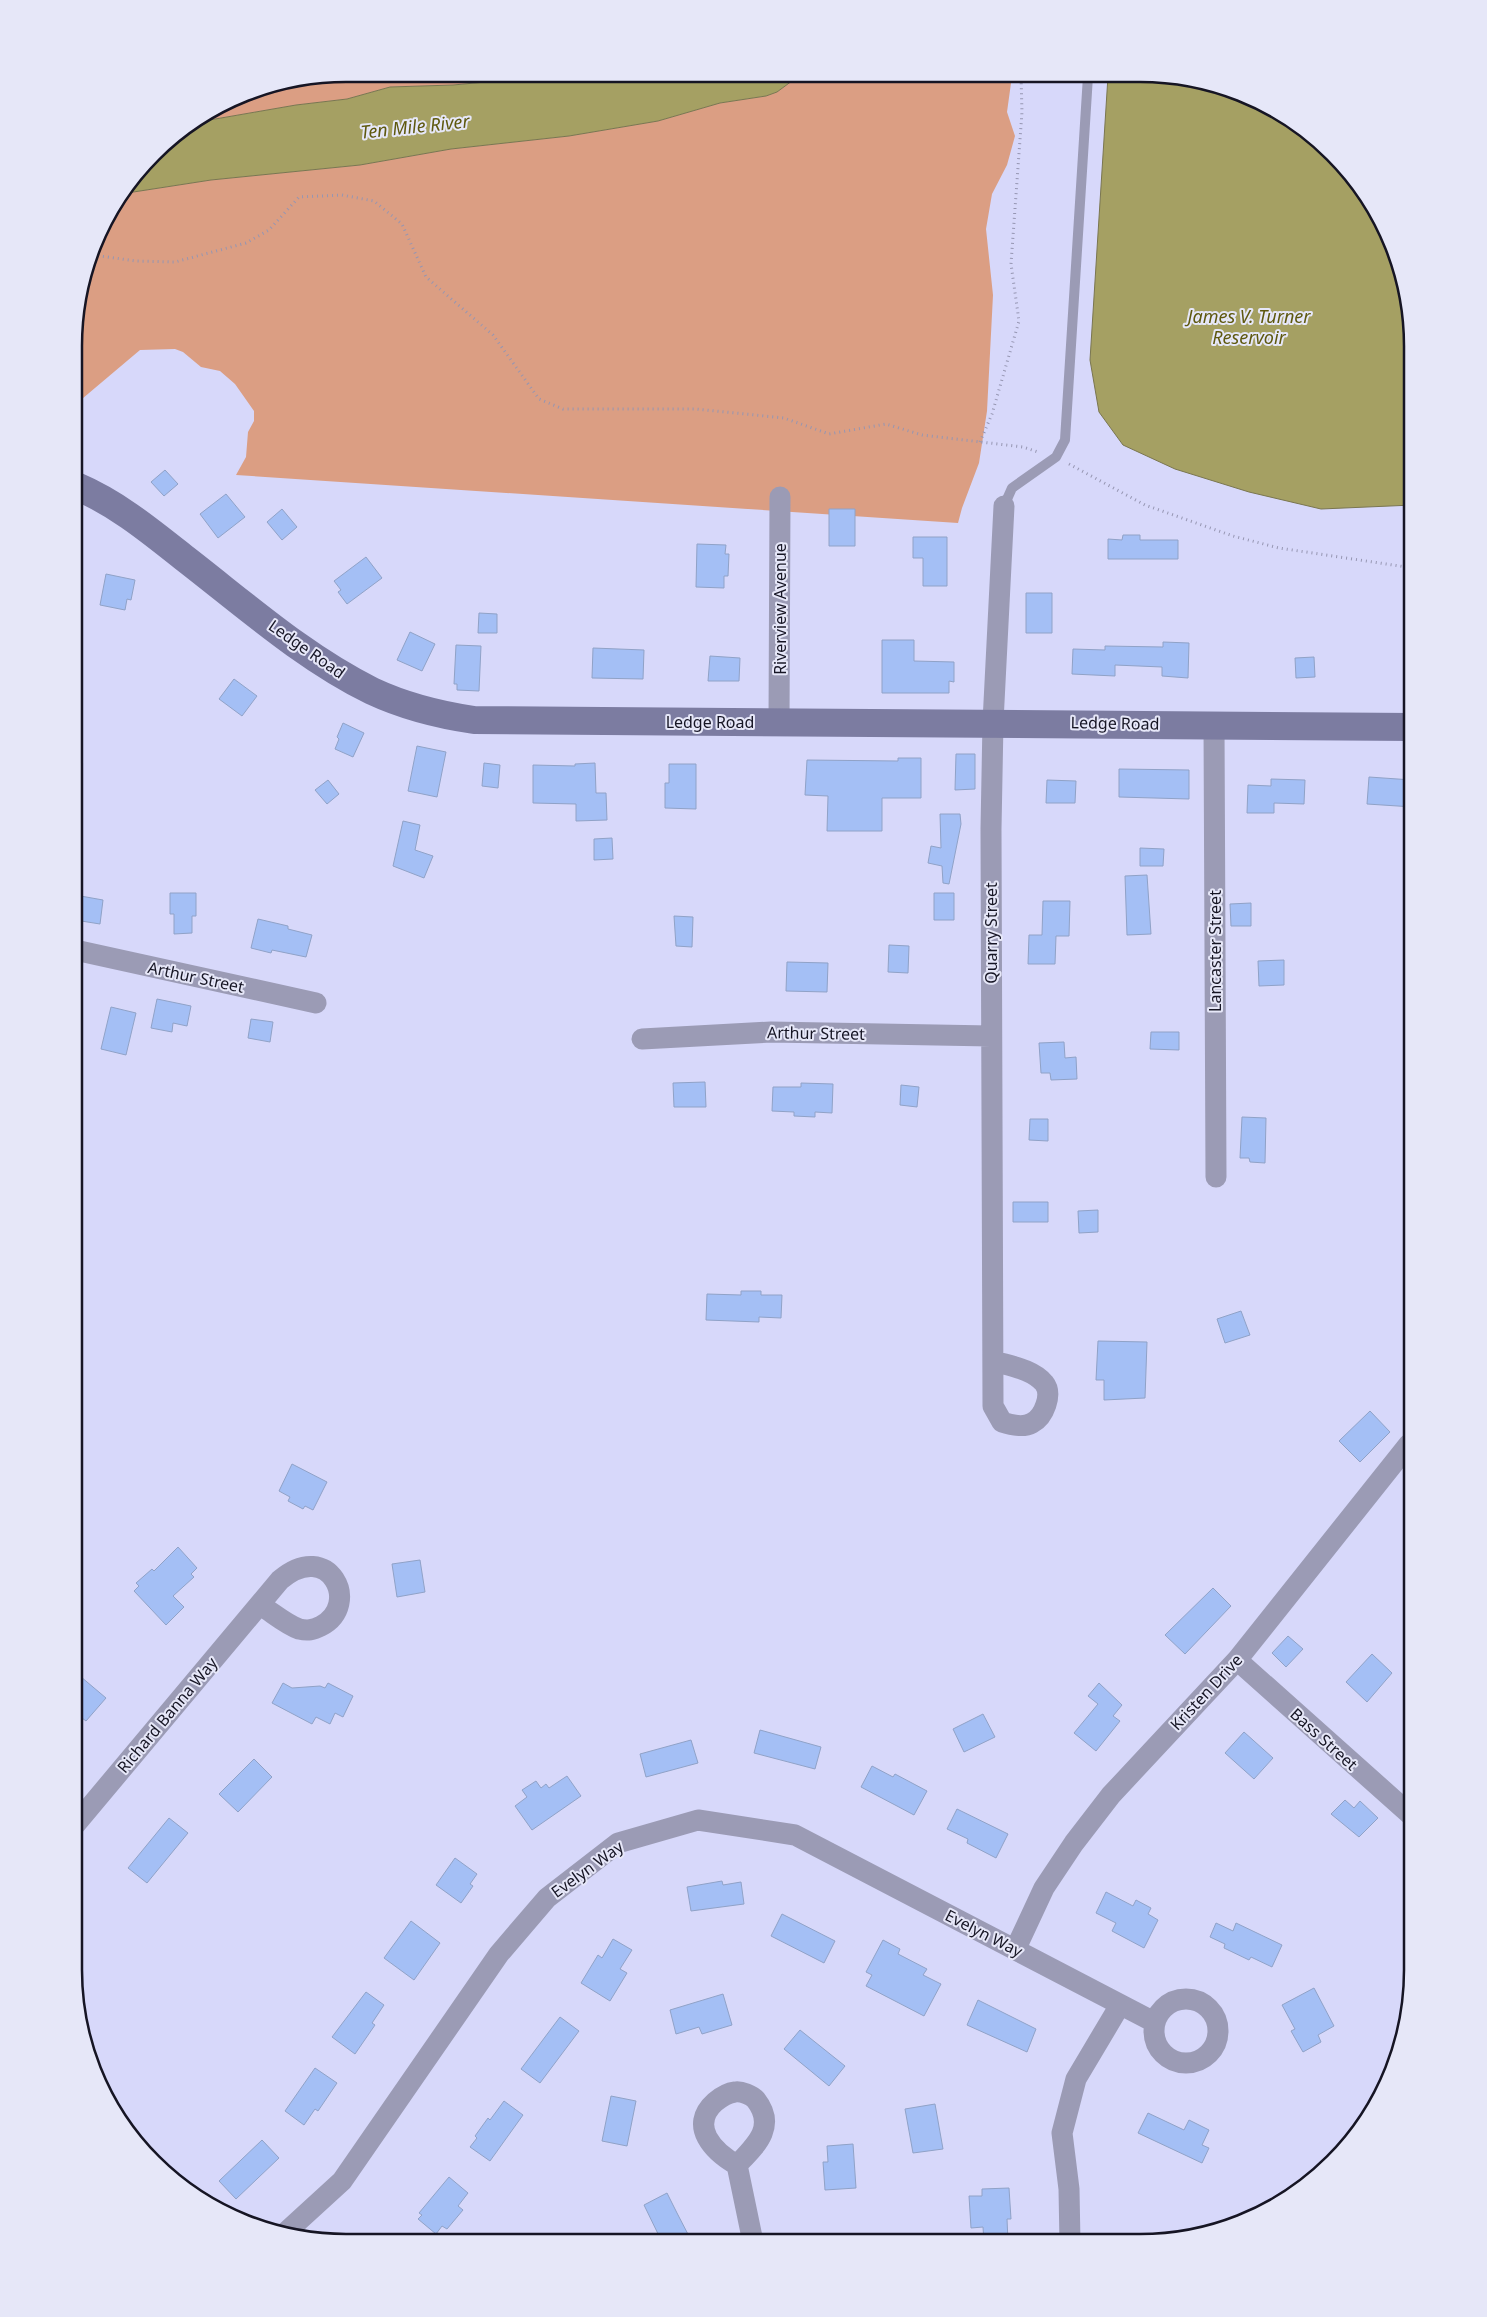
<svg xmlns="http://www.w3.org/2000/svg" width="1487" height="2317" font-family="'Noto Sans',sans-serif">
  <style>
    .forest { fill: #db9e83 }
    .water { fill: #a5a063; stroke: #7a7650 }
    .building { fill: #a4bff5; stroke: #90a2c7 }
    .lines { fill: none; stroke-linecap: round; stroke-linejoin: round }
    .path { stroke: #9696b2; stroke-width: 3; stroke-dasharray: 1 4; stroke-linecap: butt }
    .lane { stroke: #9b9bb5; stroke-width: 10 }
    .street { stroke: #9b9bb5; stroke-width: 21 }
    .secondary { stroke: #7c7ca1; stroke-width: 28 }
    .labels { text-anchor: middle; stroke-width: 4; stroke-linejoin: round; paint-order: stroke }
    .street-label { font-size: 16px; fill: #161524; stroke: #e6e7f8 }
    .water-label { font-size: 18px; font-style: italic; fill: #5e580e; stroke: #e6e7f8 }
    .rim { fill: none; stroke: #161524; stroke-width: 2.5 }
  </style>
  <rect width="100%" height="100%" fill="#d7d8fa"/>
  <path class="forest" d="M 347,74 L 602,74 L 589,77 L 551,76 L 453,85 L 390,87 L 347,99 L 296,105 L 198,122 L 243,94 Z
    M 800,75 L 1012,76 L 1007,112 L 1015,136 L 1007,165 L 992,194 L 986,229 L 993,295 L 987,411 L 979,463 L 962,508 L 958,523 L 236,475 L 246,457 L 248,432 L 254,421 L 254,411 L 235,384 L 220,371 L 201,367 L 183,352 L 175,349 L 140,350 L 76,404 L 76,312 L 102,226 L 127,193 L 211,180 L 360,165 L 451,149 L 569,136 L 658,121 L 720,103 L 766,96 L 777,92 Z"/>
  <path class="water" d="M 602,74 L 800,75 L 777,92 L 766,96 L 720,103 L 658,121 L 569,136 L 451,149 L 360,165 L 211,180 L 127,193 L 167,142 L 198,122 L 296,105 L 347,99 L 390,87 L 453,85 L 551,76 L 589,77 Z
    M 1108,76 L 1176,76 L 1245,95 L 1307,130 L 1357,180 L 1392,242 L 1413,347 L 1413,505 L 1321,509 L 1249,492 L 1175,469 L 1123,445 L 1099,412 L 1090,360 Z"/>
  <path class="building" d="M 165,470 L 178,484 L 164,496 L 151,482 Z
    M 226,494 L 245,517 L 218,538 L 200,514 Z
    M 282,509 L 297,527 L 282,540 L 267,522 Z
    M 829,509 L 855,509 L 855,546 L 829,546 Z
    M 1123,535 L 1140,535 L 1140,540 L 1178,540 L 1178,559 L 1108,559 L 1108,539 L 1122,540 Z
    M 913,537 L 947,537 L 947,586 L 923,586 L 923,558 L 913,558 Z
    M 697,544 L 726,545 L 725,554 L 729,554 L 728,576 L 724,576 L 724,588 L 696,587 Z
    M 366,557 L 382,578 L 347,604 L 338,592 L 341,590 L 334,581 Z
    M 106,574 L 135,580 L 131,600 L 127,599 L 125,610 L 100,605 Z
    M 1026,593 L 1052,593 L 1052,633 L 1026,633 Z
    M 479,613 L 497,614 L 497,633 L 478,633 Z
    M 410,632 L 435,644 L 422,671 L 397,660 Z
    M 882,640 L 914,640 L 914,661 L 954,662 L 954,682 L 949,681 L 949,693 L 882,693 Z
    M 1163,642 L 1189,643 L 1188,678 L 1162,676 L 1162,667 L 1115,665 L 1115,676 L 1072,674 L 1073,649 L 1105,650 L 1105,646 L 1163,647 Z
    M 456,645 L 481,646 L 479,691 L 457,690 L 457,684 L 454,684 Z
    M 593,648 L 644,650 L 643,679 L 592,678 Z
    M 710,656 L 740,658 L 739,681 L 708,681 Z
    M 1314,657 L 1315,677 L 1296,678 L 1295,658 Z
    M 234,679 L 257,696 L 242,716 L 219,699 Z
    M 343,723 L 364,733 L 353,757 L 335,749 L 339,739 L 337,737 Z
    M 417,746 L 446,752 L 437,797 L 408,791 Z
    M 956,754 L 975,754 L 975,789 L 955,790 Z
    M 898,758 L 921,758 L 921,798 L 882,798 L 882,831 L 827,831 L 828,796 L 805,795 L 807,760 L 898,761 Z
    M 484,763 L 500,765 L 498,788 L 482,786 Z
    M 595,763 L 596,793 L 606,793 L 607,820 L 576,821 L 576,804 L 533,803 L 533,765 L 575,766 L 575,764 Z
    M 669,764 L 696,764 L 696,809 L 665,808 L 665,783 L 669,783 Z
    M 1119,769 L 1189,770 L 1189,799 L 1119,797 Z
    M 1369,777 L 1412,780 L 1413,807 L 1367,804 Z
    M 1271,779 L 1305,780 L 1304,804 L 1274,803 L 1274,813 L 1247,813 L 1248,785 L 1271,786 Z
    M 328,780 L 339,794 L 327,804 L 315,790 Z
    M 1047,780 L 1076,781 L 1075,803 L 1046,803 Z
    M 940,814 L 960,814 L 961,824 L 949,884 L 943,883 L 942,866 L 928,863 L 931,846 L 941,848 Z
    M 403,821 L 420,825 L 415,850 L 433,856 L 424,878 L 393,866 Z
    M 612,838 L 613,859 L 594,860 L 594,839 Z
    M 1140,848 L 1164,849 L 1163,866 L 1140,866 Z
    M 1147,875 L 1151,934 L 1127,935 L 1125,876 Z
    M 170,893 L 196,893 L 196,916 L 192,916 L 192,933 L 174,934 L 174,914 L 170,914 Z
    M 934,893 L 954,893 L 954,920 L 934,920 Z
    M 75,895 L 103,900 L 100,924 L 75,920 Z
    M 1043,901 L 1070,901 L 1069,936 L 1056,936 L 1055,964 L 1028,964 L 1029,935 L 1042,935 Z
    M 1251,903 L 1251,926 L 1231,926 L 1230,904 Z
    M 674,916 L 693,917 L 692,947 L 676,946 Z
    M 258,919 L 288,926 L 288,929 L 312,935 L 306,957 L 272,950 L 271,953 L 251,948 Z
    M 889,945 L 909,946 L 908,973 L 888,972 Z
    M 1284,960 L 1284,985 L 1259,986 L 1258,961 Z
    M 787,962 L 828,963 L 827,992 L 786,991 Z
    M 157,999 L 191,1006 L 187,1026 L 173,1023 L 172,1032 L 151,1028 Z
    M 111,1007 L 136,1013 L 126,1055 L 101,1049 Z
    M 251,1019 L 273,1022 L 270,1042 L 248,1038 Z
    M 1151,1032 L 1179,1032 L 1179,1050 L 1150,1049 Z
    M 1064,1042 L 1065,1058 L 1076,1057 L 1077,1079 L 1051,1080 L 1050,1073 L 1041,1073 L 1039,1043 Z
    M 705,1082 L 706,1107 L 674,1107 L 673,1083 Z
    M 801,1083 L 833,1084 L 832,1113 L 815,1112 L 815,1117 L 794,1116 L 794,1112 L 772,1111 L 773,1087 L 801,1087 Z
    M 901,1085 L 919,1087 L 917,1107 L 900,1105 Z
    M 1242,1117 L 1266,1118 L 1265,1163 L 1250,1162 L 1249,1158 L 1240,1158 Z
    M 1030,1119 L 1048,1119 L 1048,1141 L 1029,1140 Z
    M 1013,1202 L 1048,1202 L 1048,1222 L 1013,1222 Z
    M 1098,1210 L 1098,1232 L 1079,1233 L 1078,1211 Z
    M 741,1291 L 761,1291 L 761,1295 L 782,1295 L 781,1318 L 759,1317 L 759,1322 L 706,1320 L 707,1294 L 741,1295 Z
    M 1241,1311 L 1250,1335 L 1225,1343 L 1217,1319 Z
    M 1098,1341 L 1147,1342 L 1145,1398 L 1104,1400 L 1104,1380 L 1096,1380 Z
    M 1370,1411 L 1390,1432 L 1360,1462 L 1339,1441 Z
    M 292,1464 L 327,1482 L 313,1510 L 305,1506 L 303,1509 L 288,1501 L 290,1497 L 279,1491 Z
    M 178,1547 L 197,1568 L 191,1574 L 194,1577 L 173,1596 L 184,1607 L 166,1625 L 134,1591 L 139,1586 L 136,1583 L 152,1569 L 154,1571 Z
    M 420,1560 L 425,1592 L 397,1597 L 392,1564 Z
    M 1213,1588 L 1231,1606 L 1185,1654 L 1165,1635 Z
    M 1288,1636 L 1303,1649 L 1286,1667 L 1272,1653 Z
    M 1372,1654 L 1392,1673 L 1367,1702 L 1346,1682 Z
    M 74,1671 L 106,1698 L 86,1721 L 74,1712 Z
    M 283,1683 L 292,1688 L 320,1686 L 325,1688 L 328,1683 L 353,1696 L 343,1717 L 335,1713 L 330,1724 L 316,1717 L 312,1724 L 272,1703 Z
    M 1099,1683 L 1122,1705 L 1113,1716 L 1120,1721 L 1096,1751 L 1074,1733 L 1098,1704 L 1088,1696 Z
    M 983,1714 L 995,1737 L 964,1752 L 953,1729 Z
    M 760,1730 L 821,1747 L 815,1769 L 754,1753 Z
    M 1244,1732 L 1273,1758 L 1254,1779 L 1225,1753 Z
    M 691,1740 L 698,1763 L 646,1777 L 640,1754 Z
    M 254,1759 L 272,1777 L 238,1812 L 219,1794 Z
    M 872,1766 L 893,1777 L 895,1774 L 927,1791 L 914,1815 L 861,1787 Z
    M 567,1776 L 581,1796 L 532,1830 L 515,1806 L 527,1797 L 522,1790 L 536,1781 L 541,1788 L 546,1784 L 549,1788 Z
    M 1345,1800 L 1354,1808 L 1360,1801 L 1378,1818 L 1359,1837 L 1331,1814 Z
    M 957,1809 L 1008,1834 L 996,1858 L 967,1843 L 968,1839 L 947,1829 Z
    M 169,1818 L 188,1833 L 147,1883 L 128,1868 Z
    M 455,1858 L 477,1874 L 470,1884 L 473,1886 L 461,1903 L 436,1885 Z
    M 722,1881 L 723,1885 L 741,1882 L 744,1904 L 691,1911 L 687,1887 Z
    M 1106,1892 L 1133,1906 L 1136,1900 L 1151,1908 L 1148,1914 L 1158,1920 L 1144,1948 L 1112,1931 L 1116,1923 L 1096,1913 Z
    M 782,1914 L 835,1941 L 824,1963 L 771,1936 Z
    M 411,1921 L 440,1943 L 414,1980 L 384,1958 Z
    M 1216,1923 L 1233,1931 L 1236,1923 L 1282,1945 L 1272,1967 L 1251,1957 L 1249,1960 L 1224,1948 L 1225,1944 L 1210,1937 Z
    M 613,1939 L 632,1950 L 620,1969 L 627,1973 L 610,2001 L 581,1983 L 598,1955 L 602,1958 Z
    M 883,1940 L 900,1949 L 898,1954 L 927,1969 L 923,1975 L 941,1984 L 924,2016 L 866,1986 L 872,1975 L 866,1972 Z
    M 1314,1988 L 1334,2026 L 1318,2035 L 1321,2042 L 1303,2052 L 1291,2031 L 1295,2029 L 1282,2005 Z
    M 366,1992 L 384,2005 L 372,2023 L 375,2025 L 355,2054 L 332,2037 Z
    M 723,1994 L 732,2025 L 702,2034 L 699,2027 L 676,2034 L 670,2010 Z
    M 978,2000 L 1036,2029 L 1027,2052 L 967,2025 Z
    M 560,2017 L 579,2031 L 540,2083 L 521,2069 Z
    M 800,2030 L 845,2066 L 829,2086 L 784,2049 Z
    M 315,2068 L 337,2083 L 318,2111 L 315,2109 L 304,2125 L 285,2111 Z
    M 611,2096 L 636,2101 L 627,2146 L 602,2141 Z
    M 504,2101 L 523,2115 L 490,2161 L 470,2147 L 477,2138 L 475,2136 L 488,2118 L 490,2120 Z
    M 935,2104 L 943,2149 L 913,2153 L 905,2109 Z
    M 1148,2113 L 1184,2130 L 1189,2120 L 1209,2130 L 1202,2145 L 1209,2148 L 1202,2163 L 1138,2133 Z
    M 262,2140 L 279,2158 L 236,2199 L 219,2181 Z
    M 853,2144 L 856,2188 L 825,2190 L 823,2162 L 828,2162 L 827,2146 Z
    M 449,2177 L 468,2193 L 458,2206 L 463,2210 L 447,2229 L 442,2226 L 436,2234 L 418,2219 L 422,2215 L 419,2213 Z
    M 1009,2188 L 1011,2219 L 1007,2219 L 1008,2241 L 984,2242 L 983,2227 L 971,2228 L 969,2196 L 982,2196 L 982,2189 Z
    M 667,2193 L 677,2213 L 692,2242 L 662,2242 L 644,2205 Z"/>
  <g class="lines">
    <path class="path" d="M 93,255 L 136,261 L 175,262 L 246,243 L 269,230 L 299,197 L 342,195 L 374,201 L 402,224 L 426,277 L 493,335 L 539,399 L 563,409 L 696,409 L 784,418 L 829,434 L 886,424 L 922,435 L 1023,447 L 1038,452
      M 980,442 L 992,414 L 1019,321 L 1011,264 L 1022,112 L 1021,76
      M 1069,464 L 1145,505 L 1233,536 L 1279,548 L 1413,568"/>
    <path class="lane" d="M 1004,506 L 1012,488 L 1056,457 L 1065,440 L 1088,76"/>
    <path class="street" d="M 779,722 L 780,497
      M 1214,724 L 1216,1177
      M 75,950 L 316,1003
      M 642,1039 L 771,1032 L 991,1036
      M 994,1361 C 1010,1366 1032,1369 1044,1383 C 1053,1394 1044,1417 1032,1423 C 1023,1428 1011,1425 1002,1422 L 993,1406 L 991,829 L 993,722 L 1004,506
      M 1237,1660 L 1413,1817
      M 74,1826 L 280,1580 C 329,1538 362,1605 321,1626 C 313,1630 308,1631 299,1629 C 285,1624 272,1612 260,1605
      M 1016,1948 L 1044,1888 L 1074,1843 L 1111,1795 L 1237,1660 L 1409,1444
      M1154 2031a32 32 0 1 1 64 0a32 32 0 1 1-64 0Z
      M 737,2165 C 755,2146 777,2127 756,2100 C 752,2095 741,2091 735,2092 C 727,2093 721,2097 715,2102 C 688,2126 714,2152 737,2165 L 753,2242
      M 284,2234 L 342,2181 L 499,1954 L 547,1898 L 618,1843 L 698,1820 L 795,1835 L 1154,2022
      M 1070,2243 L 1069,2189 L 1062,2133 L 1076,2079 L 1120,2005"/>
    <path class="secondary" d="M 76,486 C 116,503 149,530 183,557 C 244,604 303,657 372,691 C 404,706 440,715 474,720 L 1413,727"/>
  </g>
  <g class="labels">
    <g class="street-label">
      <text transform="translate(780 609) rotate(-90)" y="6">Riverview Avenue</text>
      <text transform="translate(307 649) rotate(35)" y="6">Ledge Road</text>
      <text x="710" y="728">Ledge Road</text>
      <text transform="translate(1115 723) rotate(1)" y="6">Ledge Road</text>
      <text transform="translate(991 933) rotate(-90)" y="6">Quarry Street</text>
      <text transform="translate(1215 951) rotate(-90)" y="6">Lancaster Street</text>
      <text transform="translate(196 977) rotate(12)" y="6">Arthur Street</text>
      <text transform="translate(816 1033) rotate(1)" y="6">Arthur Street</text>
      <text transform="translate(1206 1692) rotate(-47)" y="6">Kristen Drive</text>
      <text transform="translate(167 1715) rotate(-50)" y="6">Richard Banna Way</text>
      <text transform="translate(1324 1739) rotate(42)" y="6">Bass Street</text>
      <text transform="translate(587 1869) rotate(-36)" y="6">Evelyn Way</text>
      <text transform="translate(984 1933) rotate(27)" y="6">Evelyn Way</text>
    </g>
    <g class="water-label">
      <text transform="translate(415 127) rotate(-6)" y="6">Ten Mile River</text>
      <text x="1249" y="323">James V. Turner<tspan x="1249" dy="21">Reservoir</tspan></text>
    </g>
  </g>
  <path d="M0 0H1487V2317H0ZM346 82H1140A264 264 0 0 1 1404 346V1970A264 264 0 0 1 1140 2234H346A264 264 0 0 1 82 1970V346A264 264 0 0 1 346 82Z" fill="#e6e7f8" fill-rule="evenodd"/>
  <path class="rim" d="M346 82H1140A264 264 0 0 1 1404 346V1970A264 264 0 0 1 1140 2234H346A264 264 0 0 1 82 1970V346A264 264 0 0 1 346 82Z"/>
</svg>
